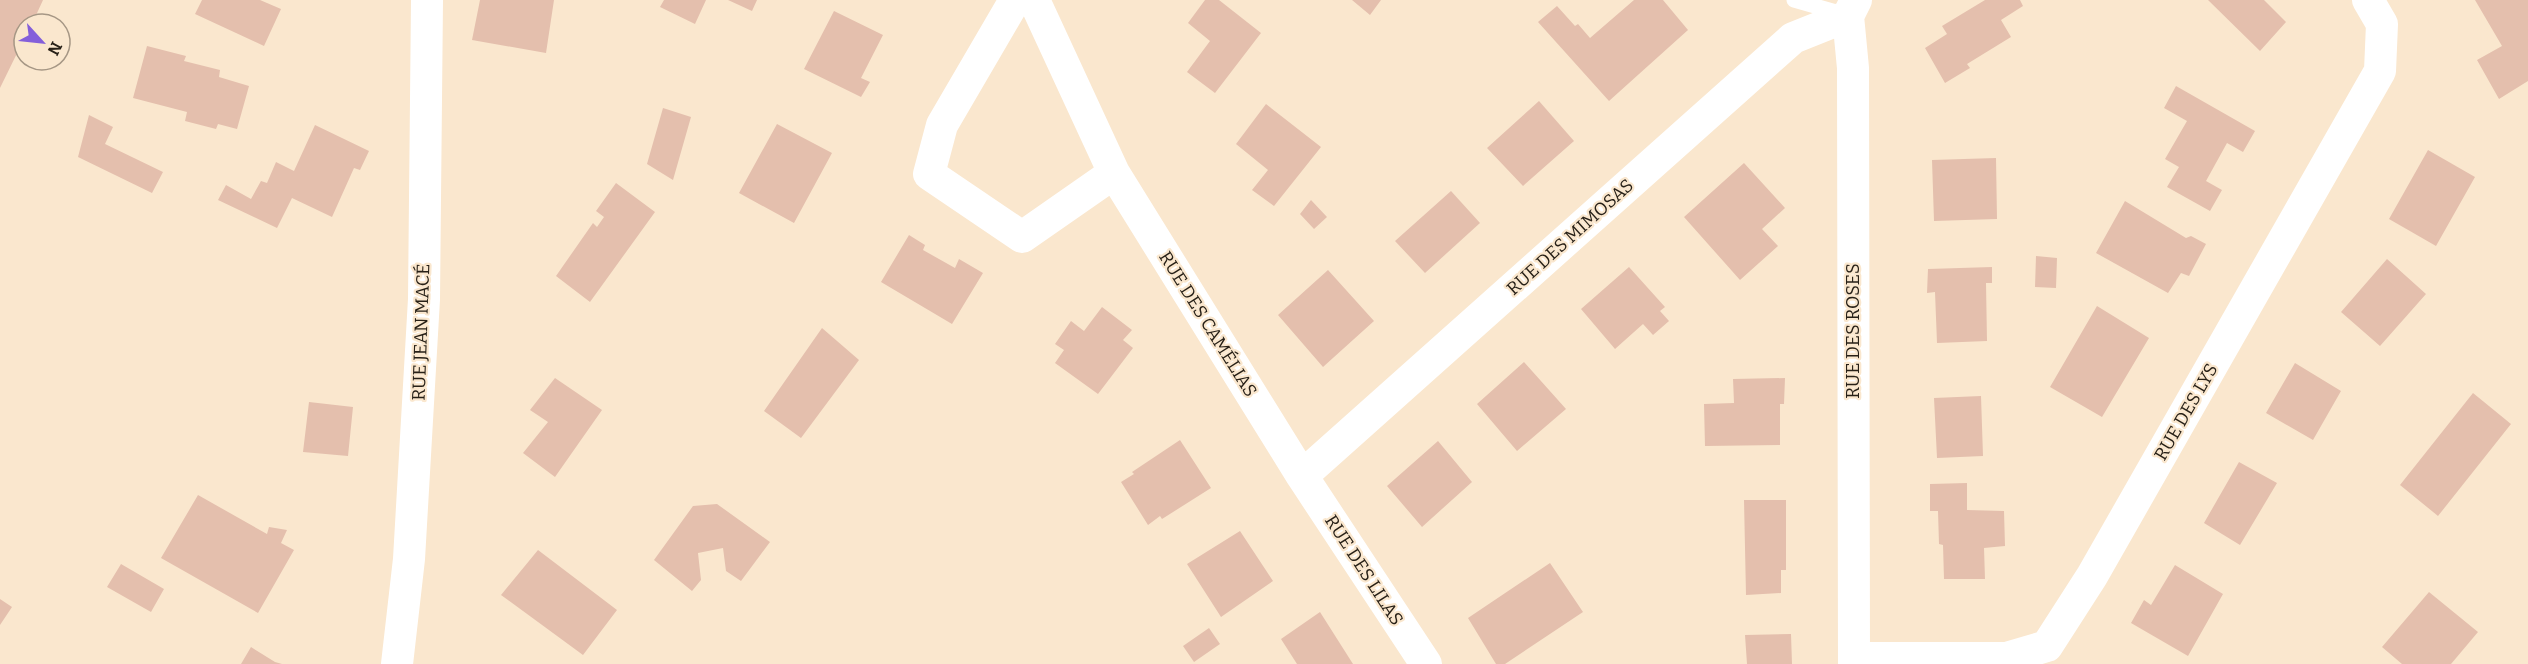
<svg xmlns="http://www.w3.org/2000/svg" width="2528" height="664" font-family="Bitter,serif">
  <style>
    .building { fill: #e4bfad }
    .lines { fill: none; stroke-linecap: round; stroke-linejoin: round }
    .lane { stroke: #fff; stroke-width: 15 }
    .street { stroke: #fff; stroke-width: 32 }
    .labels { text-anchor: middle; stroke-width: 4.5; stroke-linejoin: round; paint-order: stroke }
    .street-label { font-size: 18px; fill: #272017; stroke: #fae7ce }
  </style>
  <rect width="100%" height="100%" fill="#fae7ce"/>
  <path class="building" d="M 0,0 L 43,0 L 32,24 L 24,24 L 24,39 L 0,88 Z
    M 202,0 L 260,0 L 281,9 L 264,46 L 195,14 Z
    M 480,0 L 554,0 L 546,53 L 472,40 Z
    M 664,0 L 706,0 L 695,24 L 660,7 Z
    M 728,0 L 757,0 L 752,11 Z
    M 1205,0 L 1219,0 L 1261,33 L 1215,93 L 1187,72 L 1210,41 L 1188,23 Z
    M 1352,0 L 1381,0 L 1370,15 Z
    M 1634,0 L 1663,0 L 1688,30 L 1609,101 L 1538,22 L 1557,6 L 1575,26 L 1578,24 L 1590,38 Z
    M 1985,0 L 2020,0 L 2023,6 L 2001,20 L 2011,37 L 1967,64 L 1970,68 L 1945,83 L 1925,48 L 1947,34 L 1942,26 Z
    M 2208,0 L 2264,0 L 2286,22 L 2260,51 Z
    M 2475,0 L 2528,0 L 2528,81 L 2499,99 L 2477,60 L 2502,46 Z
    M 834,11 L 883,35 L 861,78 L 870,82 L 861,97 L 804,69 Z
    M 147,46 L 186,56 L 184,61 L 220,70 L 219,77 L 249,86 L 237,129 L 218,124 L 216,129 L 185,121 L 187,112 L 133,98 Z
    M 2176,86 L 2255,131 L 2243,152 L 2227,143 L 2206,181 L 2222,190 L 2210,211 L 2167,187 L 2179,167 L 2165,159 L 2187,121 L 2164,108 Z
    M 1539,101 L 1574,141 L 1523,186 L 1487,148 Z
    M 1266,104 L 1321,147 L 1274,206 L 1252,190 L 1268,170 L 1236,144 Z
    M 663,108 L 691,117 L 673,180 L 647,164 Z
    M 89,115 L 113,127 L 105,144 L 163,172 L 152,193 L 78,157 Z
    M 777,124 L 832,153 L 794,223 L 739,193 Z
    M 315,125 L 369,151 L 360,170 L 354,168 L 332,217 L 292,198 L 277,228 L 218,200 L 226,185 L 251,199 L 261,181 L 267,183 L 276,162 L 294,171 Z
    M 2428,150 L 2475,177 L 2436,246 L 2389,219 Z
    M 1996,158 L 1997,219 L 1934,221 L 1932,160 Z
    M 1744,163 L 1785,208 L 1762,229 L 1778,246 L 1740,280 L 1684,217 Z
    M 616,183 L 655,212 L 590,302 L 556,276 L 593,223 L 597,227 L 604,217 L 596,211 Z
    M 1451,191 L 1480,223 L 1425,273 L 1395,241 Z
    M 1311,200 L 1327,217 L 1314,229 L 1300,214 Z
    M 2125,201 L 2186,238 L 2191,236 L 2206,244 L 2189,276 L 2181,273 L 2168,293 L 2096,253 Z
    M 909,235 L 925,245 L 923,250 L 955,268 L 959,259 L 983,273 L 952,324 L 881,282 Z
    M 2036,256 L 2057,258 L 2056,288 L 2035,287 Z
    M 2387,259 L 2426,294 L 2380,346 L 2341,312 Z
    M 1629,267 L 1665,307 L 1660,311 L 1669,321 L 1653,335 L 1643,324 L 1615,349 L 1581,309 Z
    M 1992,267 L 1992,283 L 1986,283 L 1987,341 L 1937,343 L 1935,292 L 1927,293 L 1928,269 Z
    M 1328,270 L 1374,321 L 1323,367 L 1278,315 Z
    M 2097,306 L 2149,338 L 2102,417 L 2050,387 Z
    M 1102,307 L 1132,330 L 1123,340 L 1133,348 L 1098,394 L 1055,363 L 1064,350 L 1055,344 L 1071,321 L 1084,331 Z
    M 822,328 L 859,360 L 801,438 L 764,411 Z
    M 1524,362 L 1566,409 L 1517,451 L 1477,404 Z
    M 2295,363 L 2341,391 L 2313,440 L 2266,413 Z
    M 555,378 L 602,410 L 555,477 L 523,453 L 548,422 L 530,410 Z
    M 1785,378 L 1784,404 L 1780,404 L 1780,445 L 1705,446 L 1704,404 L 1734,403 L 1733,379 Z
    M 2473,393 L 2511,424 L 2438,516 L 2400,485 Z
    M 1981,396 L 1983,456 L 1937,458 L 1934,398 Z
    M 309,402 L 353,407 L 348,456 L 303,452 Z
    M 1180,440 L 1211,488 L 1162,519 L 1160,516 L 1148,525 L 1121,482 L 1134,474 L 1132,472 Z
    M 1438,441 L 1472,482 L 1422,527 L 1387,486 Z
    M 2239,462 L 2277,483 L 2240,545 L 2204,523 Z
    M 1967,483 L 1967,510 L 2004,511 L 2005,546 L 1984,548 L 1985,579 L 1944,579 L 1943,545 L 1939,544 L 1938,511 L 1930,511 L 1930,484 Z
    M 198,495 L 267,534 L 269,527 L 287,530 L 281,543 L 294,550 L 258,613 L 161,558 Z
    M 1744,500 L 1786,500 L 1786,570 L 1781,570 L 1781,593 L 1746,595 Z
    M 717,504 L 770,542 L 741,581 L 726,571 L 723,548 L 698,553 L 701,580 L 692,591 L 654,560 L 693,506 Z
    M 1240,531 L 1273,581 L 1221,617 L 1187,564 Z
    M 538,550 L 617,610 L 583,655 L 501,595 Z
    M 1550,563 L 1583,612 L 1505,664 L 1496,664 L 1468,618 Z
    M 121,564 L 164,589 L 151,612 L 107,587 Z
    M 2175,565 L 2223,594 L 2188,656 L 2131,623 L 2144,600 L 2151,605 Z
    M 2429,592 L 2478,632 L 2451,664 L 2402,664 L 2382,647 Z
    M 0,599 L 12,607 L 0,625 Z
    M 1320,612 L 1353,664 L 1297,664 L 1281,639 Z
    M 1209,628 L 1220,644 L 1194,662 L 1183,646 Z
    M 1791,634 L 1792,664 L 1747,664 L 1745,635 Z
    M 251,647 L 275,662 L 282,664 L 241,664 Z"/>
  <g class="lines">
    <path class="lane" d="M 1794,0 L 1843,14"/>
    <path class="street" d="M 1015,0 L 942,125 L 929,174 L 1022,237 L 1114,173
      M 1034,0 L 1114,173 L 1302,476 L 1426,664
      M 1302,476 L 1793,38 L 1848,16
      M 1854,658 L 2006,658 L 2047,646 L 2092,576 L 2380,71 L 2382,24 L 2368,0
      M 397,664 L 409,559 L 424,299 L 427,0
      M 1854,664 L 1853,68 L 1848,16 L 1856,0"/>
  </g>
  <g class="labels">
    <g class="street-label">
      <text transform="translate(1570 237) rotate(-42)" y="6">RUE DES MIMOSAS</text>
      <text transform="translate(1208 324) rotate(58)" y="6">RUE DES CAMÉLIAS</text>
      <text transform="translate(1853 331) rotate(-90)" y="6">RUE DES ROSES</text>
      <text transform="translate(421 332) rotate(-88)" y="6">RUE JEAN MACÉ</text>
      <text transform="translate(2186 412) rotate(-60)" y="6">RUE DES LYS</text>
      <text transform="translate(1364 570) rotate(57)" y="6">RUE DES LILAS</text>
    </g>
  </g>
  <g transform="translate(42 42) rotate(117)"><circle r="28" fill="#fae7ce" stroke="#a69785" stroke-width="1.5"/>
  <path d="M0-4.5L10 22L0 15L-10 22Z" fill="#845fda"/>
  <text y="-9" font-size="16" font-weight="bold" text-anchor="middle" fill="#272017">N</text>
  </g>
</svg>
